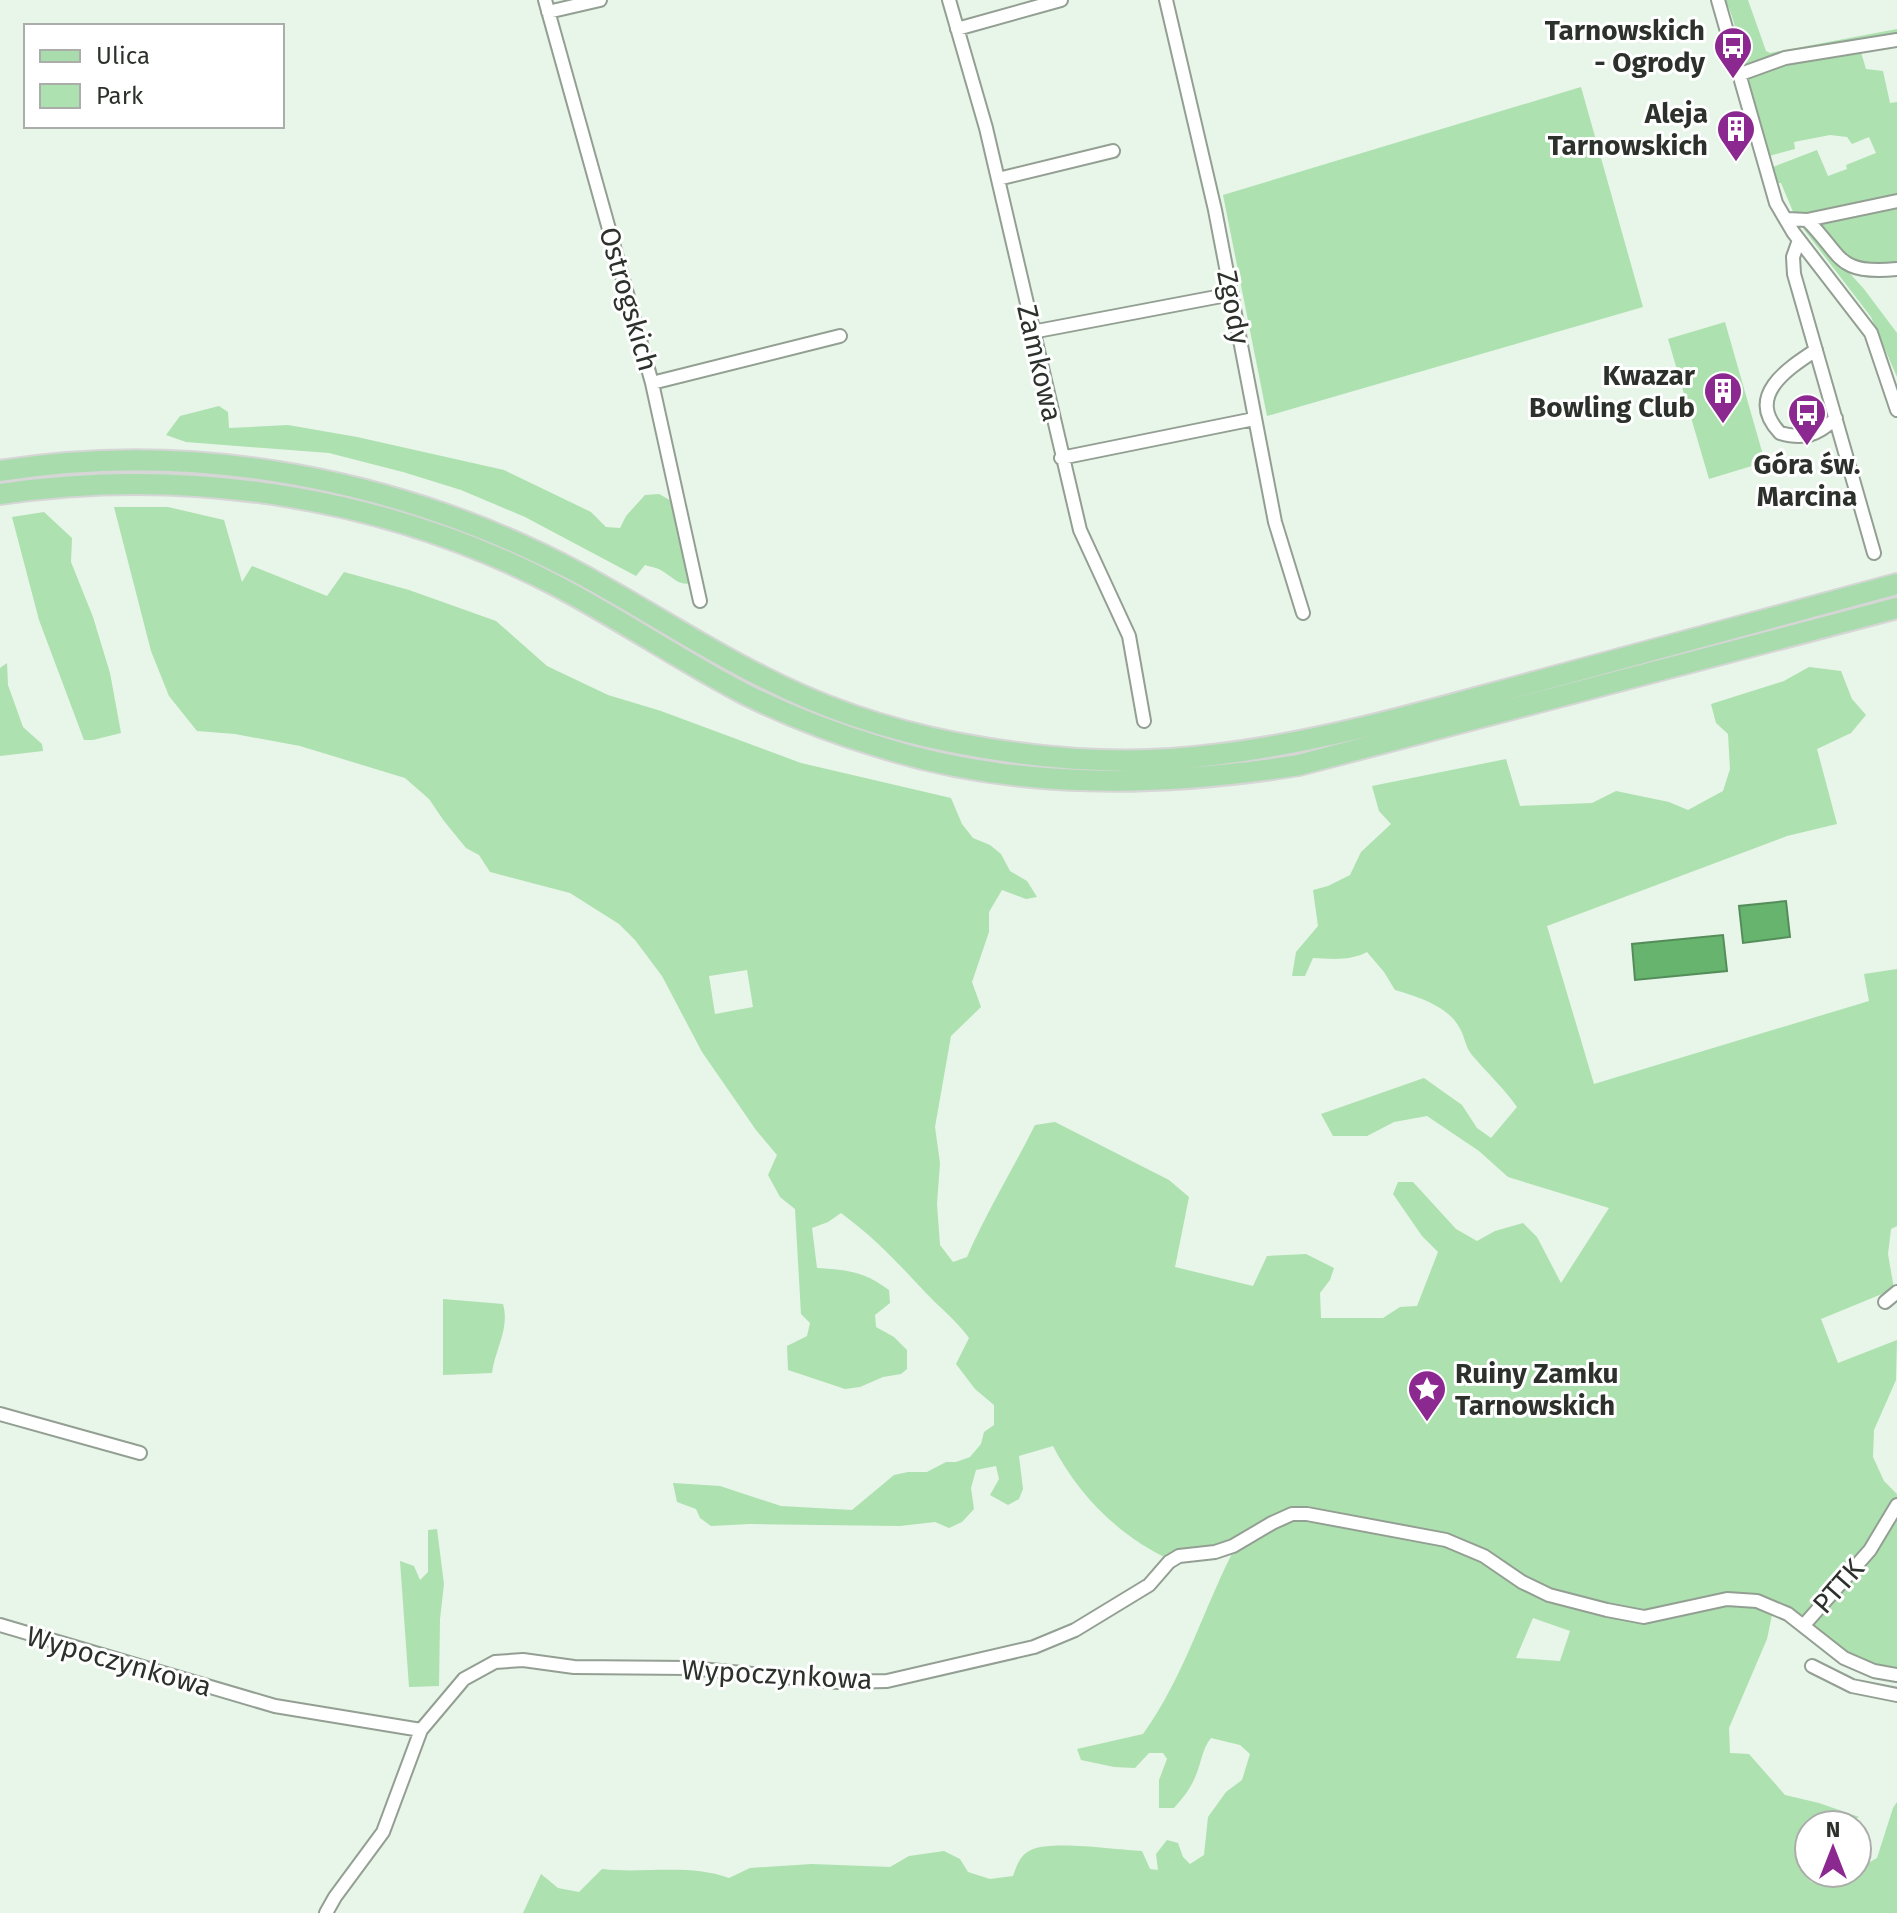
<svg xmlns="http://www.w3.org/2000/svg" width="1897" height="1913" font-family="'Fira Sans',sans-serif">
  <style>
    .green { fill: #ade1af; fill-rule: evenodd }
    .water { fill: #66b46d; stroke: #558d5a; stroke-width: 2 }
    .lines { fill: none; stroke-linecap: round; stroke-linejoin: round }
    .minor-casing { stroke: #939f93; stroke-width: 16 }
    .primary-casing { stroke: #d5d6d5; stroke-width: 24 }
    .minor { stroke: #fff; stroke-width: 12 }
    .primary { stroke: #a8dcad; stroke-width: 20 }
    .labels { text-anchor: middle; stroke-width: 6; stroke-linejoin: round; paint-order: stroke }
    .poi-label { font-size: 28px; font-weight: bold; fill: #2c312c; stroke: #fff; text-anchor: end }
    .street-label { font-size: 28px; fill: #2c312c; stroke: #fff }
  </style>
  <rect width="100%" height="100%" fill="#e8f5e9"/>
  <path class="green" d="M 1725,0 L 1748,0 L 1766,51 L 1770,53 L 1897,29 L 1897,35 L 1748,66 L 1744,65 C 1737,42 1736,20 1725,0 Z
    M 1860,49 L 1866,69 L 1883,71 L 1890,103 L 1897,102 L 1897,197 L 1816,213 L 1794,214 L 1781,183 L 1777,183 L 1773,167 L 1817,150 L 1828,176 L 1847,169 L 1846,165 L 1876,153 L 1869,137 L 1852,144 L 1847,137 L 1830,135 L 1794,142 L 1795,149 L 1769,156 L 1748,80 C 1767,59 1832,54 1860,49 Z
    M 1581,87 L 1643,307 L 1267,416 L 1223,195 Z
    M 1897,204 L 1897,265 L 1883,267 L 1850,262 L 1819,225 L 1821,221 Z
    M 1799,223 L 1805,224 L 1864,289 L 1897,333 L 1897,377 L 1871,317 Z
    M 1725,322 L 1765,462 L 1709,479 L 1668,339 Z
    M 219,406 L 228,412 L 229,428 L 288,425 L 357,437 L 504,470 L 591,512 L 606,527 L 620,528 L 626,516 L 645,495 L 659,494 L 677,504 L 694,583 C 679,586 676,580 664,572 C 659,568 651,567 645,565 L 636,576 L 525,517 L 461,490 L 403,472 L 329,453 L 186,442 L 166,435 L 180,416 Z
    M 114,507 L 168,507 L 224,520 L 242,582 L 252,566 L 327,596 L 344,572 L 409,590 L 496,621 L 547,666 L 608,695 L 661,711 L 801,763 L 951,798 L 962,824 L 973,838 L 990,845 L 1001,854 L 1010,871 L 1027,881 L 1037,897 L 1026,899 L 1002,890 L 989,912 L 989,932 L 972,982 L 981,1007 L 951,1036 L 935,1127 L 940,1163 L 937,1204 L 940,1245 L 953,1262 L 967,1257 C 987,1211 1013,1169 1035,1125 L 1055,1122 L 1169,1180 L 1189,1197 L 1175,1267 L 1253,1286 L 1267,1256 L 1306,1254 L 1334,1268 L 1330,1280 L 1320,1293 L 1321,1318 L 1383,1318 L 1400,1307 L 1417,1306 L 1438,1252 L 1422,1236 L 1393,1194 L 1398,1182 L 1413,1182 L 1456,1229 L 1477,1241 L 1495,1231 L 1523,1223 L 1537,1237 L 1561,1283 L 1609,1208 L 1508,1177 L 1479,1151 L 1427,1116 L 1394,1122 L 1367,1136 L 1333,1136 L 1321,1114 L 1424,1078 L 1462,1105 L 1477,1128 L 1491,1138 L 1517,1107 C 1504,1088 1487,1073 1472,1055 C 1465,1047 1465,1036 1459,1027 C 1448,1006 1416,996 1395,990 L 1384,972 L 1367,952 C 1350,961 1332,959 1313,958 L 1305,976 L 1292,976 L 1296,952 L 1318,926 L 1313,890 L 1328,886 L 1350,875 L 1361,852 L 1391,824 L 1379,811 L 1372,786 L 1506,759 L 1520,806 L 1592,803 L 1616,791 L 1669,802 L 1688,810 L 1723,791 L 1730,769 L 1728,734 L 1716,723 L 1711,704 L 1784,681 L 1809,667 L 1841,671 L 1852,699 L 1866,715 L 1851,733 L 1817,749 L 1837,824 L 1787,836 L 1547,926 L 1594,1084 L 1869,1001 L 1864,974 L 1897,969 L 1897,1226 L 1891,1229 L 1888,1254 L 1894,1289 L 1821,1319 L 1838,1363 L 1897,1340 L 1896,1380 L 1874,1430 L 1873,1457 L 1884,1481 L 1897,1494 C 1897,1532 1824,1598 1798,1627 L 1772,1615 L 1767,1639 L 1729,1728 L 1730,1753 L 1749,1754 L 1785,1795 L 1819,1803 L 1859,1817 L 1844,1825 L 1809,1825 L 1809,1843 L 1799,1866 L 1811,1882 L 1857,1873 L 1857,1869 L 1877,1858 L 1893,1808 L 1897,1802 L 1897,1913 L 523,1913 L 541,1874 L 558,1888 L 579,1892 L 602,1869 C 644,1874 688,1863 729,1878 L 750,1868 L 812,1864 L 890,1867 L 909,1856 L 944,1851 L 960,1859 L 968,1872 L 990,1879 L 1013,1876 C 1017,1865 1020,1855 1031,1850 C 1053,1840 1115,1850 1142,1851 L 1150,1869 L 1158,1870 L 1156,1854 L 1167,1840 L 1178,1843 L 1183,1857 L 1190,1864 L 1204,1855 L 1208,1817 L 1226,1792 L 1242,1780 L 1250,1754 L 1240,1745 L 1211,1738 C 1202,1749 1202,1761 1196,1775 C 1191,1788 1183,1798 1174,1808 L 1159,1808 L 1159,1780 L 1167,1759 L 1163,1753 L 1149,1753 L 1135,1768 L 1114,1767 L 1081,1760 L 1077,1749 L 1143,1734 C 1185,1676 1204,1606 1237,1544 L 1171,1560 C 1121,1538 1078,1495 1053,1446 L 1019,1456 L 1023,1489 L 1019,1499 L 1008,1505 L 990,1495 L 999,1479 L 996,1466 L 976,1470 L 971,1488 L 974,1509 L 962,1522 L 949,1528 L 935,1522 L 900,1526 L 750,1524 L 711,1526 L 700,1518 L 696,1509 L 677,1502 L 673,1483 L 720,1486 L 781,1506 L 852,1510 L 894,1475 L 908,1472 L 927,1472 L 946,1462 L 956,1462 L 970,1457 L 981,1444 L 984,1432 L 994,1425 L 994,1405 L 975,1389 L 956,1364 L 969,1338 C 956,1320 940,1308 925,1292 C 896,1261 876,1239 841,1213 L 828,1222 L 812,1228 L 817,1268 C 848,1270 863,1271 889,1290 L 890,1303 L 875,1315 L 876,1327 L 894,1337 L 907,1350 L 907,1369 L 901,1374 L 883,1377 L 860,1387 L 845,1389 L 788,1370 L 787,1346 L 807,1336 L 810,1323 L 801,1314 L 795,1209 L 780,1197 L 768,1175 L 777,1155 L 756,1130 L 702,1052 L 662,976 L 635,940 L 619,924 L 570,893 L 490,872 L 479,855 L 466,848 L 444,821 L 429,799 L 405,778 L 300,746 L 235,734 L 197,731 L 169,696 L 151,651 ZM 747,970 L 753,1007 L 715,1014 L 709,976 ZM 1533,1618 L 1570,1631 L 1560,1661 L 1516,1658 Z
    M 44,512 L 72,538 L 71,562 L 93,617 L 110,673 L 121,733 L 93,740 L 84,740 L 39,620 L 12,517 Z
    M 7,663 L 8,685 L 23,727 L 42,744 L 43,751 L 0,756 L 0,668 Z
    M 443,1299 L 503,1304 C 510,1329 495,1349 492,1373 L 443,1375 Z
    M 1897,1510 L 1897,1671 C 1859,1661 1847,1653 1816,1630 L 1813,1625 L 1816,1617 Z
    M 437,1529 L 444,1584 L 440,1619 L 439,1686 L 409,1687 L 400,1561 L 414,1566 L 420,1580 L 428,1572 L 428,1530 Z"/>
  <path class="water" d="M 1786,901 L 1790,937 L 1743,943 L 1739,906 Z
    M 1723,935 L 1727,971 L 1635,980 L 1632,944 Z"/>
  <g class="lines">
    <defs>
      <path id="minor" d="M 545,0 L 652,383 L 700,601
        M 949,0 L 986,128 L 1080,530 L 1129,636 L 1144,721
        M 1166,0 L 1215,210 L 1275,522 L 1303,613
        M 1718,0 L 1776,203 L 1793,232 L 1871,333 L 1897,410
        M 548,12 L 600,0
        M 957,29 L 1061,0
        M 1738,75 L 1785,58 L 1897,40
        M 998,179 L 1113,151
        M 1787,219 L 1807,220 L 1897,201
        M 1807,220 C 1843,256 1836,275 1897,269
        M 1799,240 L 1793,257 L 1794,274 L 1874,553
        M 1032,332 L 1232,294
        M 1816,350 C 1787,369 1745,396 1780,433 C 1804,440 1818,435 1836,418
        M 652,383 L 840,336
        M 1061,458 L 1254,419
        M 1885,1302 L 1897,1292
        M 0,1414 L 140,1453
        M 0,1625 L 275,1706 L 421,1730 L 464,1679 L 495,1662 L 523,1660 L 574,1667 L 689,1668 L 837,1682 L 887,1681 L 1034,1647 L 1075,1630 L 1149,1585 L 1169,1562 L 1179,1556 L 1215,1552 L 1233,1546 L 1272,1523 L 1292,1514 L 1307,1514 L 1446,1540 L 1484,1556 L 1522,1582 L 1549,1595 L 1607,1610 L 1644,1617 L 1727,1599 L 1757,1601 L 1788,1614 L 1844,1658 L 1874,1671 L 1897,1675
        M 1804,1625 L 1870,1550 L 1897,1505
        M 1812,1666 L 1852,1686 L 1897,1695
        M 326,1913 L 335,1897 L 383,1832 L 421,1730"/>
      <path id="primary" d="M 0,471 C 196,439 403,480 577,572 C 639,605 697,644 759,675 C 820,707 889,730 956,743 C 1039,759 1129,766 1213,755 C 1324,742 1434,709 1542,680 C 1660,648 1779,616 1897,584
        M 0,494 C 189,466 387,497 557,586 C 620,619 678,659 741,692 C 784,714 833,733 880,747 C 1016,790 1160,787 1299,765 L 1897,608"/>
    </defs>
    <use href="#minor" class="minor-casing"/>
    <use href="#primary" class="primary-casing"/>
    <use href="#minor" class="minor"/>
    <use href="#primary" class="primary"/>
  </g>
  <defs>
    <symbol id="bus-pin" viewBox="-11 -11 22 30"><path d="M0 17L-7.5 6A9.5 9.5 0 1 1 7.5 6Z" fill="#8c2991" stroke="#fff"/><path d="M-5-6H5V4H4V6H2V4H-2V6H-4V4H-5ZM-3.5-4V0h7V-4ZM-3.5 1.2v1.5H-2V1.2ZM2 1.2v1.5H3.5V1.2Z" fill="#fff"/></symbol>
    <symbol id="building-pin" viewBox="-11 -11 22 30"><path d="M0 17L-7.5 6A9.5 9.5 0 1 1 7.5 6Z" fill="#8c2991" stroke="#fff"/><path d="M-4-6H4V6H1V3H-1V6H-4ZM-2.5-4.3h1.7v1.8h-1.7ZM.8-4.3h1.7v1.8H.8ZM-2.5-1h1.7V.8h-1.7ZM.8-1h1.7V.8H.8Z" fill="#fff"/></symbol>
    <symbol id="sight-pin" viewBox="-11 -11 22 30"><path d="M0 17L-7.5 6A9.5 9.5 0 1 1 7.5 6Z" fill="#8c2991" stroke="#fff"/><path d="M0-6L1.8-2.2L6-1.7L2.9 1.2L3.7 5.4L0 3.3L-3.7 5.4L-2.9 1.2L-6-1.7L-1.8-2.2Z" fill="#fff"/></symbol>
  </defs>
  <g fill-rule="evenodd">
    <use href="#bus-pin" x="1711" y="24" width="44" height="60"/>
    <use href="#building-pin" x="1714" y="107" width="44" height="60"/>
    <use href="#building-pin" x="1701" y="369" width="44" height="60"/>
    <use href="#bus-pin" x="1785" y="391" width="44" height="60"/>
    <use href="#sight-pin" x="1405" y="1367" width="44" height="60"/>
  </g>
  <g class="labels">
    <g class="poi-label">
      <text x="1705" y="40">Tarnowskich<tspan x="1705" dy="32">- Ogrody</tspan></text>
      <text x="1708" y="123">Aleja<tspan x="1708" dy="32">Tarnowskich</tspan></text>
      <text x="1695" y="385">Kwazar<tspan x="1695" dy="32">Bowling Club</tspan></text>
      <text x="1807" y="474" text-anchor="middle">Góra św.<tspan x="1807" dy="32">Marcina</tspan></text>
      <text x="1455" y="1383" text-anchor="start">Ruiny Zamku<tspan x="1455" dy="32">Tarnowskich</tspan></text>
    </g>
    <g class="street-label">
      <text transform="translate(629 299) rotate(74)" y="10">Ostrogskich</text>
      <text transform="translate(1234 307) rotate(79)" y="10">Zgody</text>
      <text transform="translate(1040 363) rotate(77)" y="10">Zamkowa</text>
      <text transform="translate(1838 1586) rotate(-49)" y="10">PTTK</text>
      <text transform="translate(119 1661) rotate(16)" y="10">Wypoczynkowa</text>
      <text transform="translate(777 1674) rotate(3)" y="10">Wypoczynkowa</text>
    </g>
  </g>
  <rect x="24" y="24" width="260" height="104" fill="#ffffff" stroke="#abadab" stroke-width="2"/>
  <rect x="40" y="50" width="40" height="12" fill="#a8dcad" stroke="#abadab" stroke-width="2"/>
  <text x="96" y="64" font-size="24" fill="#2c312c">Ulica</text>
  <rect x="40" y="84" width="40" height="24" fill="#ade1af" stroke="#abadab" stroke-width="2"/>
  <text x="96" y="104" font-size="24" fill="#2c312c">Park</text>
  <g transform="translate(1833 1849)"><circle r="38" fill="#ffffff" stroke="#abadab" stroke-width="2"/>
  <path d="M0-6L14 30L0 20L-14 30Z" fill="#8c2991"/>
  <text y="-12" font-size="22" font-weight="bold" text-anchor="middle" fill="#2c312c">N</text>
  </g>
</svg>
